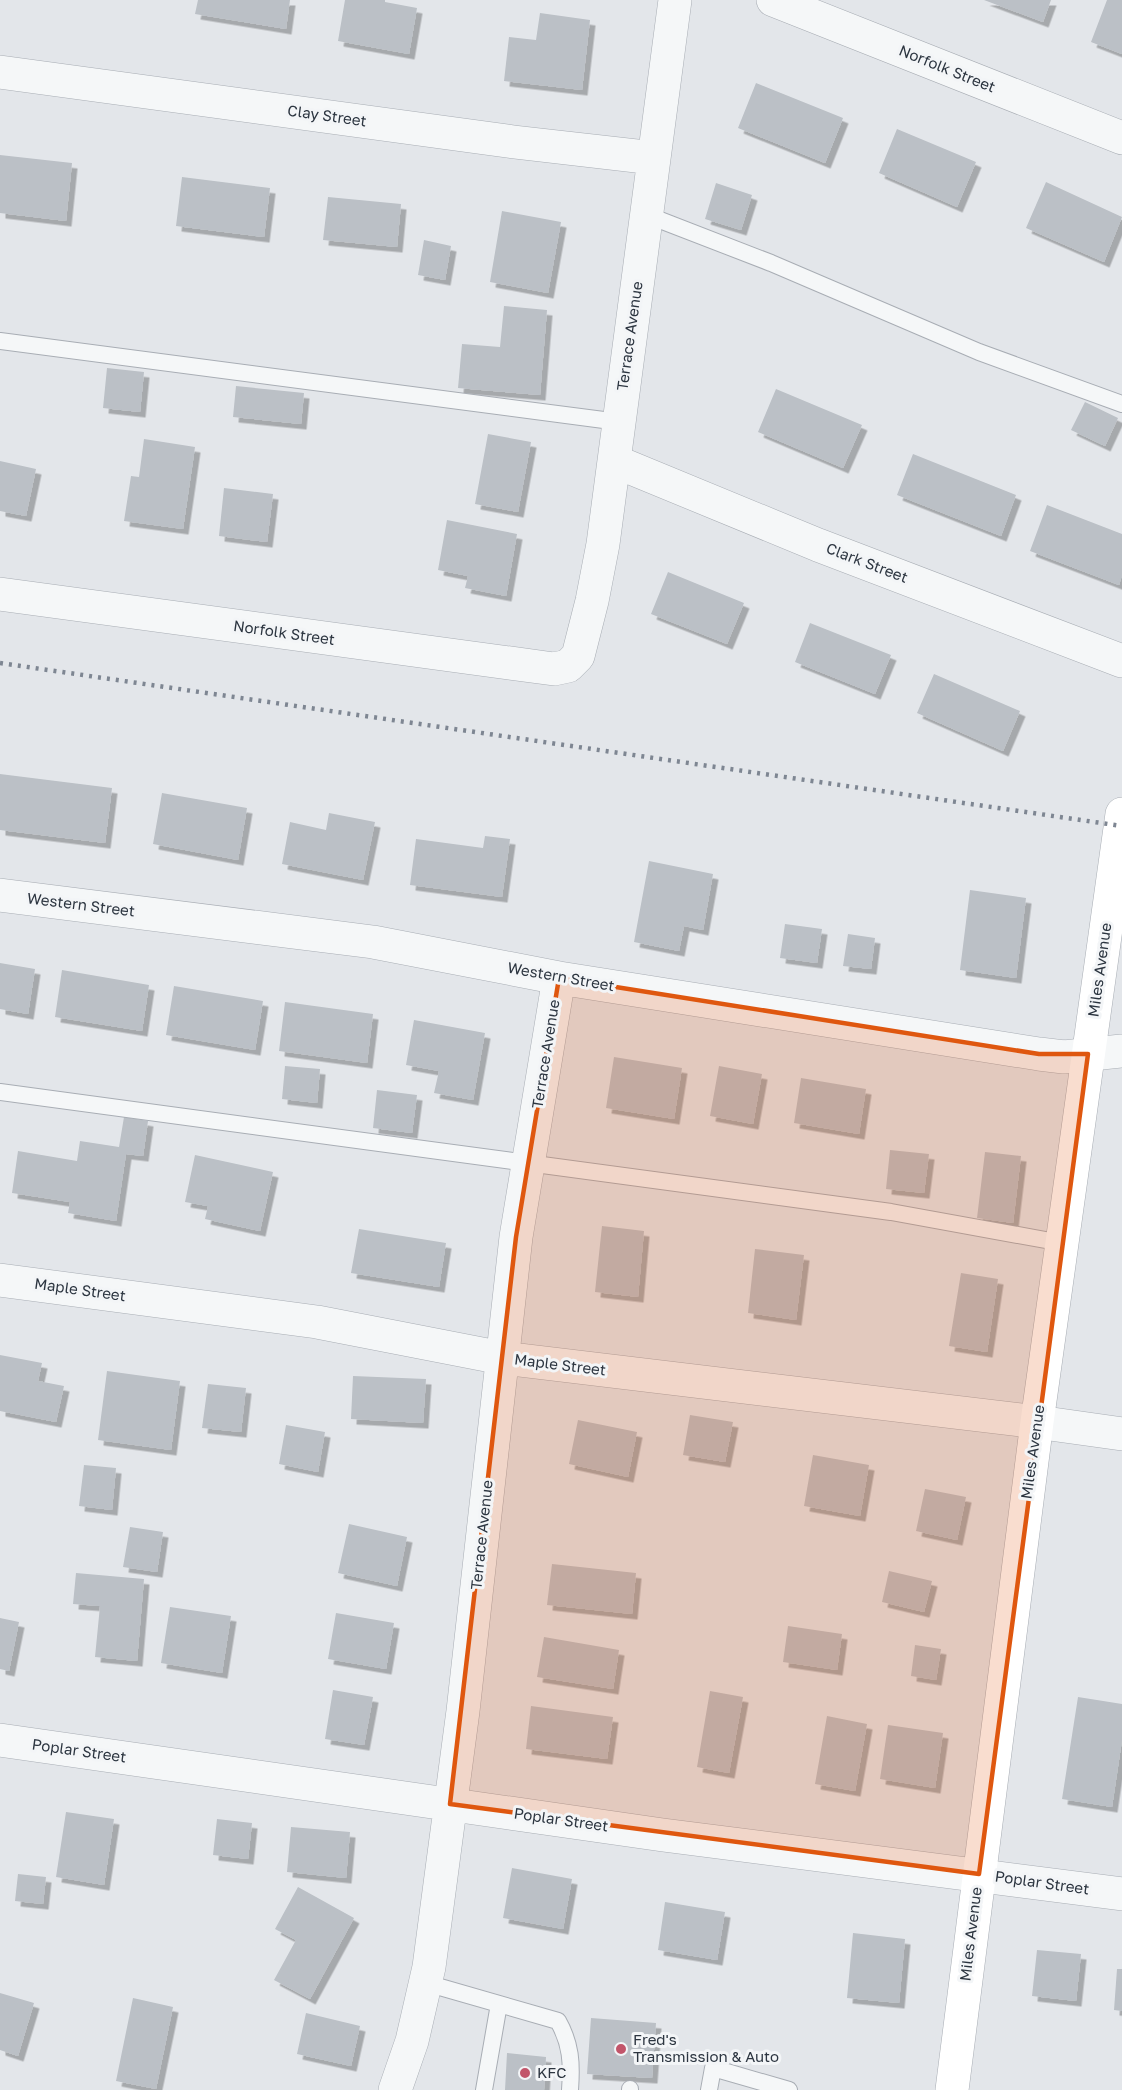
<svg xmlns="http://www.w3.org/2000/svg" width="1122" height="2090" font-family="'Golos Text',sans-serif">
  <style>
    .building { fill: #bbc0c6; filter: url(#shadow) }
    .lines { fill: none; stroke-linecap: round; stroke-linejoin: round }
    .lane-casing { stroke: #a8adb4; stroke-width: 18 }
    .street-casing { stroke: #a8adb4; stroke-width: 34 }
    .secondary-casing { stroke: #a8adb4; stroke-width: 34 }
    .lane { stroke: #f5f7f8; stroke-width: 16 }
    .street { stroke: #f5f7f8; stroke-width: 33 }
    .secondary { stroke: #fff; stroke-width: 33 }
    .rail { stroke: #7e8692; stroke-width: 4.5; stroke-dasharray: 3 6; stroke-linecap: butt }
    .marked { fill: #df570f; fill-opacity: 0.2; stroke: #df570f; stroke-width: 4.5; stroke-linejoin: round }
    .poi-dot { fill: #c2556a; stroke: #f3f5f7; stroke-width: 2 }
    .labels { text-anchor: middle; stroke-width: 6; stroke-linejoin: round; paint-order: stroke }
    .street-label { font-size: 15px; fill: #2c3540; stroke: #f3f5f7 }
    .poi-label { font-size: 15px; fill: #2c3540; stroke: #f3f5f7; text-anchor: start }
  </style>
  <defs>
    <filter id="shadow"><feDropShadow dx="5.5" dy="5.5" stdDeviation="0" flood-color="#0004"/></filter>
  </defs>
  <rect width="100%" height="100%" fill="#e3e6ea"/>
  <path class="building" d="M 198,0 L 290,0 L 286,29 L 195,14 Z
    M 345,0 L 385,0 L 385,2 L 417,8 L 409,54 L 338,41 Z
    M 984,0 L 1051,0 L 1043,22 Z
    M 1107,0 L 1122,0 L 1122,54 L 1091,42 Z
    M 540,13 L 590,20 L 582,90 L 504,81 L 509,37 L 536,40 Z
    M 756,83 L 843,118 L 825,163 L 738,128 Z
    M 897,129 L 976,162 L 957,207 L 879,173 Z
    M 0,155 L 72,163 L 66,221 L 0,213 Z
    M 182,177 L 270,188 L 264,237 L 176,226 Z
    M 1046,182 L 1122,217 L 1104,262 L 1026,228 Z
    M 716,183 L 752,195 L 741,230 L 705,219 Z
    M 328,197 L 401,204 L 397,247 L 323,240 Z
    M 502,211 L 561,222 L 548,293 L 490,282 Z
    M 424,240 L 451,246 L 445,280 L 418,275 Z
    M 504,306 L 547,310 L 540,395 L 458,388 L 462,344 L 500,347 Z
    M 107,368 L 144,372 L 140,412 L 103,408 Z
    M 236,386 L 304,393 L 301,424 L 233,417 Z
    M 776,389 L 862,425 L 843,468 L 758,432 Z
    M 1085,402 L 1118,418 L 1105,446 L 1071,430 Z
    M 488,434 L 531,442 L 518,512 L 475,504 Z
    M 144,439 L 195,447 L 183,529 L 124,521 L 131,476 L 139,477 Z
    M 913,454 L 1016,495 L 1001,536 L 897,495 Z
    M 0,461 L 36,469 L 26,516 L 0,511 Z
    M 224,488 L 273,494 L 267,542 L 219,536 Z
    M 1047,505 L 1122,534 L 1122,575 L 1119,585 L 1030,551 Z
    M 447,520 L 517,534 L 506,596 L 465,588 L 468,576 L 438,570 Z
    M 668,572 L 744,603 L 727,644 L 651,614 Z
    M 810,623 L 891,655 L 875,694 L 795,662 Z
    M 934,674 L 1020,711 L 1003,751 L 917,713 Z
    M 0,774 L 112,788 L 105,843 L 0,830 Z
    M 162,793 L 247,808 L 238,860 L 153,844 Z
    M 329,813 L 375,822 L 363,880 L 282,864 L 290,822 L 326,830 Z
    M 485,836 L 510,839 L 502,897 L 410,885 L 416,839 L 483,848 Z
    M 649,861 L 713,874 L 703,930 L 684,926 L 679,951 L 634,942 Z
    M 970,890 L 1026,898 L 1016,978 L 960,970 Z
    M 785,924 L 822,929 L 817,963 L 780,958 Z
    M 848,934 L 875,938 L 871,969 L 843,966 Z
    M 0,963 L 35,969 L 28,1014 L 0,1009 Z
    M 62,970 L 149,985 L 142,1031 L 55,1017 Z
    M 174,986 L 263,1001 L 255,1050 L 166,1035 Z
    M 285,1002 L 373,1014 L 367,1063 L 279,1051 Z
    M 414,1020 L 485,1033 L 473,1100 L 434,1093 L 439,1071 L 406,1065 Z
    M 614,1057 L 682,1068 L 674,1119 L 606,1108 Z
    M 285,1066 L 320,1069 L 317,1103 L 282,1099 Z
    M 719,1066 L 762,1074 L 753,1124 L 710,1116 Z
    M 801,1078 L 866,1089 L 859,1134 L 794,1123 Z
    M 377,1090 L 417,1095 L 412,1133 L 373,1128 Z
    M 124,1117 L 148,1121 L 143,1156 L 126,1154 L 116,1221 L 68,1213 L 70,1202 L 12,1193 L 18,1151 L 77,1161 L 80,1141 L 119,1147 Z
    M 890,1150 L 929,1154 L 924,1193 L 886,1189 Z
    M 985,1152 L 1021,1156 L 1013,1223 L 977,1218 Z
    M 195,1155 L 273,1172 L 260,1231 L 205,1219 L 208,1206 L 185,1202 Z
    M 602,1226 L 644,1231 L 638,1297 L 595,1292 Z
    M 359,1229 L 446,1243 L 439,1287 L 351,1273 Z
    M 755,1249 L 804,1255 L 796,1320 L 748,1313 Z
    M 961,1273 L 998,1279 L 987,1352 L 949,1346 Z
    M 0,1355 L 42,1363 L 38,1381 L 64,1386 L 56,1422 L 0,1411 Z
    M 107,1371 L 180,1381 L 171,1450 L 98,1440 Z
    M 353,1376 L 426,1379 L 423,1423 L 351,1419 Z
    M 208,1384 L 246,1388 L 241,1432 L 202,1428 Z
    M 690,1415 L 733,1422 L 725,1462 L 683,1455 Z
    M 578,1420 L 637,1432 L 628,1477 L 569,1464 Z
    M 286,1425 L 325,1432 L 318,1472 L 279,1464 Z
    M 813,1455 L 869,1465 L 860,1516 L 804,1506 Z
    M 84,1465 L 116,1468 L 112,1510 L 79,1506 Z
    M 925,1489 L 966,1497 L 957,1540 L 916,1531 Z
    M 349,1524 L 407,1537 L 397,1586 L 338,1573 Z
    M 130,1527 L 163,1532 L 157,1572 L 123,1567 Z
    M 552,1564 L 636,1573 L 632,1614 L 547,1605 Z
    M 889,1571 L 932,1581 L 924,1612 L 882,1602 Z
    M 76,1573 L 144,1579 L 137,1661 L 95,1657 L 100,1606 L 73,1604 Z
    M 170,1607 L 231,1616 L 222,1673 L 161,1663 Z
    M 336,1613 L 394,1623 L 386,1669 L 328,1659 Z
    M 0,1618 L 19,1622 L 9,1671 L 0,1669 Z
    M 788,1626 L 842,1634 L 837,1670 L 783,1662 Z
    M 544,1637 L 619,1650 L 613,1689 L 537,1677 Z
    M 915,1645 L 941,1649 L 936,1680 L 911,1676 Z
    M 333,1690 L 373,1697 L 364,1745 L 325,1739 Z
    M 710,1691 L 743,1697 L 729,1773 L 697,1767 Z
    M 1078,1697 L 1122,1704 L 1122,1740 L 1112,1807 L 1062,1799 Z
    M 531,1706 L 613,1717 L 607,1759 L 526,1749 Z
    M 827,1716 L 867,1724 L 855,1791 L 815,1784 Z
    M 888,1725 L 943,1733 L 935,1788 L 880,1779 Z
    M 66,1812 L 114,1819 L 104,1885 L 56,1877 Z
    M 217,1819 L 252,1823 L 248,1859 L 213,1855 Z
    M 291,1827 L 350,1832 L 346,1878 L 287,1872 Z
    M 512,1868 L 572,1879 L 563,1929 L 503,1918 Z
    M 18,1874 L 46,1877 L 43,1904 L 15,1901 Z
    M 298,1887 L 354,1918 L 310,1999 L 274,1980 L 296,1940 L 275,1929 Z
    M 665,1902 L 725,1912 L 717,1960 L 658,1950 Z
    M 853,1933 L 905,1939 L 899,2003 L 847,1998 Z
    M 1037,1950 L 1081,1954 L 1076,2001 L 1032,1996 Z
    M 1117,1969 L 1122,1969 L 1122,2011 L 1114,2010 Z
    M 0,1993 L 34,2003 L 18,2056 L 0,2050 Z
    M 133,1998 L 173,2007 L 156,2089 L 116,2081 Z
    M 306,2013 L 360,2026 L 351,2066 L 297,2054 Z
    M 591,2018 L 656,2023 L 652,2078 L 587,2074 Z
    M 507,2053 L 546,2057 L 544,2090 L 505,2090 Z"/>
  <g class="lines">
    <defs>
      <path id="lane" d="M 647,215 L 771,263 L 979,352 L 1122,404
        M 0,341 L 619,422
        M 0,1092 L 891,1212 L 1062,1243
        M 426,1983 L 558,2021 C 571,2044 572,2063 570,2090
        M 484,2090 L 499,2004
        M 630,2090 L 630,2089
        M 709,2090 L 713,2068 L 789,2090"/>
      <path id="street" d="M 773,0 L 1122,138
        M 0,72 L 514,142 L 654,158
        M 614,461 L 818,545 L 1122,661
        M 0,594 L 554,669 L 568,666 L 578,656 L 592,601 L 603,544 L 675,0
        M 0,895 L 373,942 L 559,978 L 1039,1054 L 1064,1057 L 1122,1051
        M 0,1280 L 317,1322 L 502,1358 L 1037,1422 L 1122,1434
        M 0,1740 L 663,1835 L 1122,1894
        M 395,2090 L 412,2041 L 429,1967 L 463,1711 L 516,1237 L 559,978"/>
      <path id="secondary" d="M 952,2090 L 1037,1422 L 1122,814"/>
    </defs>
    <use href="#lane" class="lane-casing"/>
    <use href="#street" class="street-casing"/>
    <use href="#secondary" class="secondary-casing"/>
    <use href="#lane" class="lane"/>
    <use href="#street" class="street"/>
    <use href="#secondary" class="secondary"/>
    <path class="rail" d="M 0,663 L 1122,826"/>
  </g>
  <path class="marked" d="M 559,978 L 1039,1054 L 1088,1054 L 979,1874 L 450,1804 L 516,1237 Z"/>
  <g class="poi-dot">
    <circle cx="621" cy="2049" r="6"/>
    <circle cx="525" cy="2073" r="6"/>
  </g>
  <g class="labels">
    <g class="street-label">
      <text transform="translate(947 69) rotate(22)" y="5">Norfolk Street</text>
      <text transform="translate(327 116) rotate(8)" y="5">Clay Street</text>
      <text transform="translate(630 336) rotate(-82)" y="5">Terrace Avenue</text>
      <text transform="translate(867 563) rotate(21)" y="5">Clark Street</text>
      <text transform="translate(284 633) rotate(8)" y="5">Norfolk Street</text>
      <text transform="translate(81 905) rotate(7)" y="5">Western Street</text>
      <text transform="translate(1100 970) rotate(-82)" y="5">Miles Avenue</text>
      <text transform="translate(561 977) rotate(10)" y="5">Western Street</text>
      <text transform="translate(546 1054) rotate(-81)" y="5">Terrace Avenue</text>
      <text transform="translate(80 1290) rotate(8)" y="5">Maple Street</text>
      <text transform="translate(560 1365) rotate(7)" y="5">Maple Street</text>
      <text transform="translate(1033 1452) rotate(-82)" y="5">Miles Avenue</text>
      <text transform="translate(482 1535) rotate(-84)" y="5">Terrace Avenue</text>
      <text transform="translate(79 1751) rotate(8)" y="5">Poplar Street</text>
      <text transform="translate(561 1820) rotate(8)" y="5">Poplar Street</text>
      <text transform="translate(1042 1883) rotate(8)" y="5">Poplar Street</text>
      <text transform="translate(971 1934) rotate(-83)" y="5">Miles Avenue</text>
    </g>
    <g class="poi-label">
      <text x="633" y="2045">Fred's<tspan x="633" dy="17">Transmission &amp; Auto</tspan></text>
      <text x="537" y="2078">KFC</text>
    </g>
  </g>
</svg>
